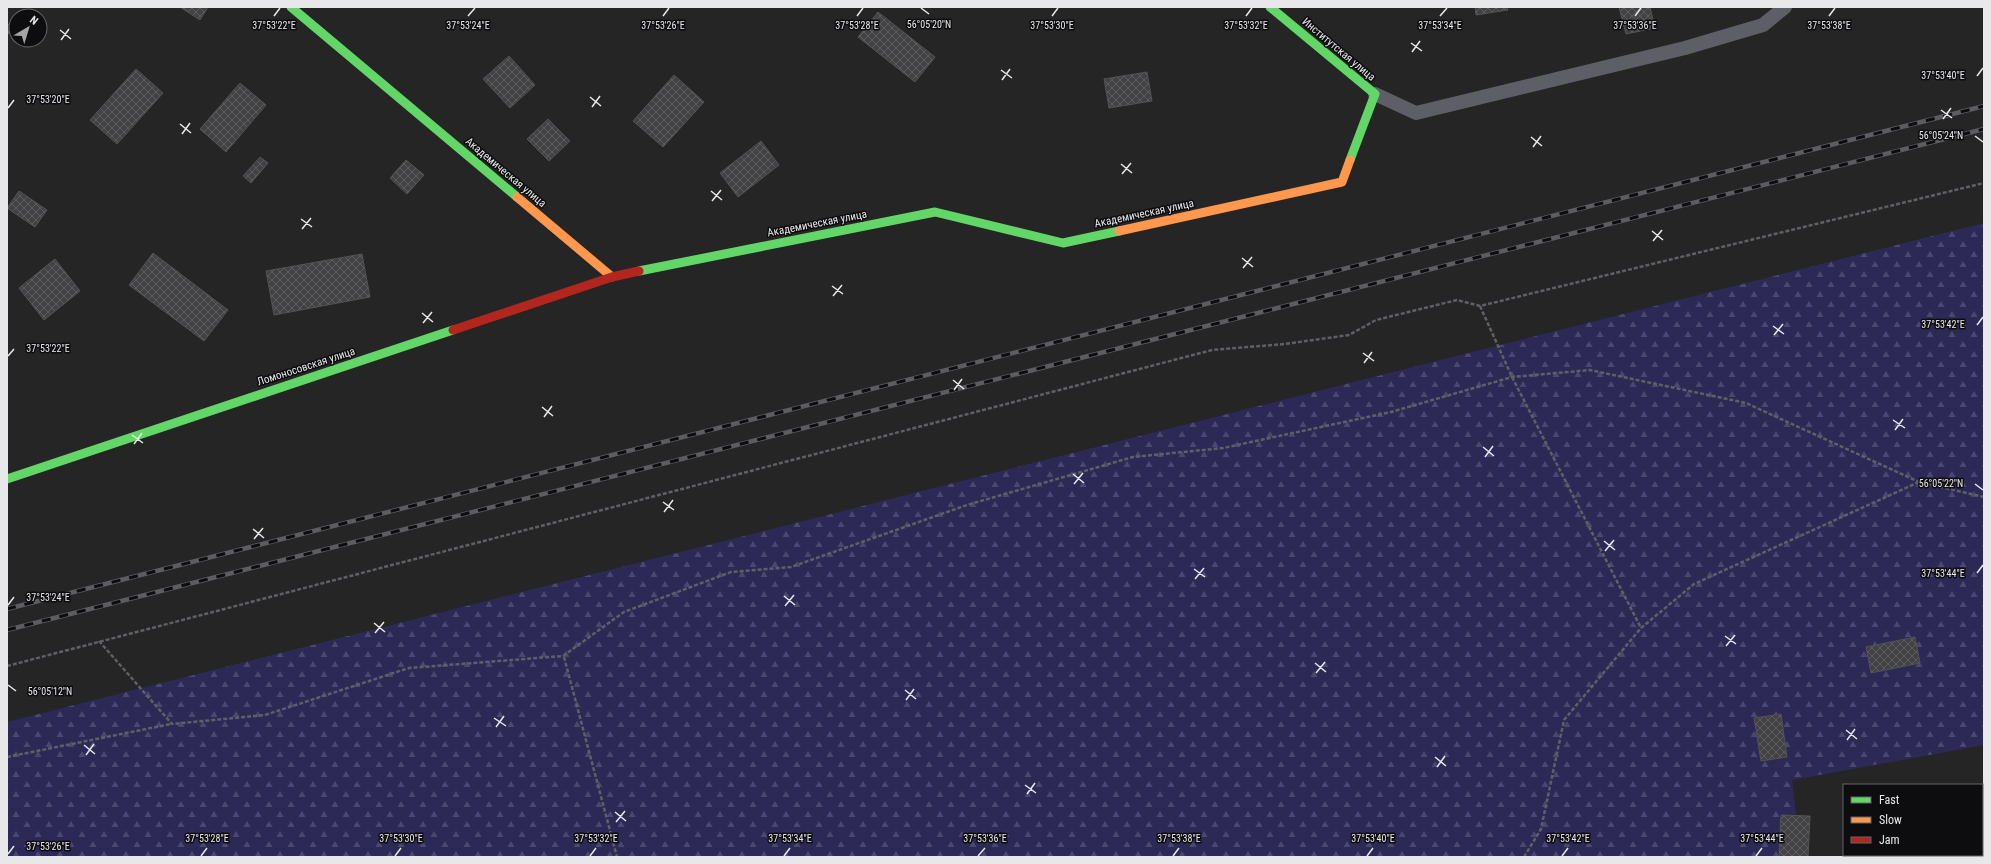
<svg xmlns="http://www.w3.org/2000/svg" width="1991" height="864" font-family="'Roboto Condensed',sans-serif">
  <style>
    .forest { fill: url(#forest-firs) }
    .building { fill: url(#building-cross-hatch); stroke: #535354 }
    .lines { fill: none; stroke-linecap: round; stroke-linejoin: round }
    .path { stroke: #5f6066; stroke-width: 2.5; stroke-dasharray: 4 2; stroke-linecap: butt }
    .lane { stroke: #5e5e67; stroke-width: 14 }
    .fast { stroke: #63d668; stroke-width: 9 }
    .slow { stroke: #ff974d; stroke-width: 9 }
    .jam { stroke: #b3261e; stroke-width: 9 }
    .rail-casing { stroke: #5c5c61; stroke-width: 4.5 }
    .rail { stroke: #0d0d0f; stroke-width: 3; stroke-dasharray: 9; stroke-linecap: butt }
    .ticks { fill: none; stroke: #e8e8eb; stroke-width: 1.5 }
    .labels { text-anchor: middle; stroke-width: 3; stroke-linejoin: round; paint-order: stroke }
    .street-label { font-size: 11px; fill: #e8e8eb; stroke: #0d0d0f }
    .ticks-label { font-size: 10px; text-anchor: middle; fill: #e8e8eb; stroke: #0d0d0f; stroke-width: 3; stroke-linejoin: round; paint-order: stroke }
  </style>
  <defs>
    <pattern id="forest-firs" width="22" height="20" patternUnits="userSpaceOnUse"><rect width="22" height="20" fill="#2c2957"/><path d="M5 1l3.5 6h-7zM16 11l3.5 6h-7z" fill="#4b486f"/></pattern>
    <pattern id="building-cross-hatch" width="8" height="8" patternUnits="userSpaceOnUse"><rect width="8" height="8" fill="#424244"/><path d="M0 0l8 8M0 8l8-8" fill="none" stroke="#5d5d5f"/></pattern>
  </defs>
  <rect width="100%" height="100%" fill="#252526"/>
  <path class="forest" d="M 1984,223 L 1984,745 L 1792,780 L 1801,857 L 7,857 L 7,722 Z"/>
  <path class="building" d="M 180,7 L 208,7 L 200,20 Z
    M 1475,7 L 1507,7 L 1508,10 L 1476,15 Z
    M 1619,7 L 1650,7 L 1655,28 L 1626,34 Z
    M 878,12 L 935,57 L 915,82 L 858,37 Z
    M 7,23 L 13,30 L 7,35 Z
    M 509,56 L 535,85 L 510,108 L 483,79 Z
    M 136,69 L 163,93 L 117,144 L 90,120 Z
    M 1147,72 L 1152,101 L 1109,108 L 1104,79 Z
    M 674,75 L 704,102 L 663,147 L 633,121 Z
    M 240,83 L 266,105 L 226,152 L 200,129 Z
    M 548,119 L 570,141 L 549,161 L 527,139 Z
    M 761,141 L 779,165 L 738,197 L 720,173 Z
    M 260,157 L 268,163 L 251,183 L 243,176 Z
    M 406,160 L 424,175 L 407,194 L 390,178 Z
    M 19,191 L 47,210 L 35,227 L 7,208 Z
    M 153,253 L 228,310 L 204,341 L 129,285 Z
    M 362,254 L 370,297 L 274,315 L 266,271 Z
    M 55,259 L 80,291 L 44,320 L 19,288 Z
    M 1915,637 L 1920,663 L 1871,673 L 1866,647 Z
    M 1781,714 L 1787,757 L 1761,761 L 1754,718 Z
    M 1781,815 L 1810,816 L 1808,857 L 1779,857 Z"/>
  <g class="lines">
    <path class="path" d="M 1480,306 L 1512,377 L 1641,628
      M 99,641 L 172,724 L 265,715 L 409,668 L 563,656 L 624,612 L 731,572 L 791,567 L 967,505 L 1133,457 L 1223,448 L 1391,412 L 1512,377 L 1590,370 L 1746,403 L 1919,482 L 1984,497
      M 564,657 L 617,857
      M 7,666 L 1212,350 L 1285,344 L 1349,335 L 1376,320 L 1457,300 L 1480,306 L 1984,183
      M 7,757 L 171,724
      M 1524,857 L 1541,829 L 1564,720 L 1641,628 L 1694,584 L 1919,482"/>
    <path class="lane" d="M 1375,94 L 1416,113 L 1685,48 L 1763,25 L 1785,7"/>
    <path class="fast" d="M 291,7 L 517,197
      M 1270,7 L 1375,94 L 1350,160
      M 639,271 L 935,212 L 1063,243 L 1119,231
      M 7,479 L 453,330"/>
    <path class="slow" d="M 517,197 L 612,277
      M 1119,231 L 1342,182 L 1350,160"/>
    <path class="jam" d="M 453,330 L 612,277 L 639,271"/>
    <defs>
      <path id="rail" d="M 7,609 L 1984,106
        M 7,630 L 1984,129"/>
    </defs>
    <use href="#rail" class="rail-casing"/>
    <use href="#rail" class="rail"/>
  </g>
  <path class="ticks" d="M 921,8 L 929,14M 274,16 L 280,8M 468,16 L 475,8M 663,16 L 669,8M 857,16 L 863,8M 1052,16 L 1058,8M 1246,16 L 1252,8M 1440,16 L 1447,8M 1635,16 L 1641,8M 1829,16 L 1835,8M 60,30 L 71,39M 61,40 L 69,29M 1411,43 L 1422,51M 1412,52 L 1420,41M 1001,70 L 1012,78M 1977,76 L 1983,68M 1002,80 L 1010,69M 590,97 L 601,106M 592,107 L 600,96M 8,108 L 14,100M 1941,110 L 1952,118M 1943,119 L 1951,108M 180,124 L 191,133M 182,134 L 190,123M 1975,136 L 1983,142M 1531,137 L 1542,146M 1533,147 L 1541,136M 1121,164 L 1132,173M 1122,174 L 1131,163M 711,191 L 722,200M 712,201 L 721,190M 301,219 L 312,227M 302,229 L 311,218M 1652,231 L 1663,240M 1653,241 L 1662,230M 1242,258 L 1253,267M 1243,268 L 1252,257M 832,286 L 843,294M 833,296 L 842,285M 422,313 L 433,322M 423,323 L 432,312M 1977,325 L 1983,317M 1773,326 L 1784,334M 1774,335 L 1783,324M 1363,353 L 1374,361M 8,356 L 14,349M 1364,363 L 1372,352M 953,380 L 964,389M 954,390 L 962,379M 542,407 L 553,416M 544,417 L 552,406M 1893,420 L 1905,428M 1895,430 L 1903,419M 132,435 L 143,443M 134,444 L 142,433M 1483,447 L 1494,456M 1485,457 L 1493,446M 1073,474 L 1084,483M 1074,484 L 1083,473M 1975,484 L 1983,490M 663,502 L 674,510M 664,512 L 673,500M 253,529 L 264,538M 254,539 L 263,528M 1604,541 L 1615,550M 1605,551 L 1614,540M 1194,569 L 1205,577M 1977,573 L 1983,565M 1195,579 L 1204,568M 784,596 L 795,605M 8,605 L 14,597M 785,606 L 794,595M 374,623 L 385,632M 375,633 L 384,622M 1725,636 L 1736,644M 1726,646 L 1735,635M 1315,663 L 1326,672M 1316,673 L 1325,662M 8,685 L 16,691M 905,690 L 916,699M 906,700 L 914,689M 494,718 L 506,726M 496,727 L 504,716M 1846,730 L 1857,739M 1847,740 L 1855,729M 84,745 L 95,754M 86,755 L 94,744M 1435,757 L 1446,766M 1437,767 L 1445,756M 1025,785 L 1036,793M 1027,794 L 1035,783M 615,812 L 626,821M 616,822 L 625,811M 8,854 L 14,846M 201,856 L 207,848M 395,856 L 401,848M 590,856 L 596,848M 784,856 L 790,848M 978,856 L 985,848M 1173,856 L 1179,848M 1367,856 L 1373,848M 1562,856 L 1568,848M 1756,856 L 1762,848"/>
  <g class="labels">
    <g class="street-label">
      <text transform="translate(1339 49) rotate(40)" y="4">Институтская улица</text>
      <text transform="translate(506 172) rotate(40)" y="4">Академическая улица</text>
      <text transform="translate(1144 213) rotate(-12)" y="4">Академическая улица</text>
      <text transform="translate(817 223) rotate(-11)" y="4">Академическая улица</text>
      <text transform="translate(306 366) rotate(-18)" y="4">Ломоносовская улица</text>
    </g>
  </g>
  <g class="ticks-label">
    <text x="929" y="28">56°05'20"N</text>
    <text x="274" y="29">37°53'22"E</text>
    <text x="468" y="29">37°53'24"E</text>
    <text x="663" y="29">37°53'26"E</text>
    <text x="857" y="29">37°53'28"E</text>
    <text x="1052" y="29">37°53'30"E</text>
    <text x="1246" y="29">37°53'32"E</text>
    <text x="1440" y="29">37°53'34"E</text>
    <text x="1635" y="29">37°53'36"E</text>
    <text x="1829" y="29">37°53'38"E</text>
    <text x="1943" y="79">37°53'40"E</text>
    <text x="48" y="103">37°53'20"E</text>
    <text x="1941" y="139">56°05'24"N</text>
    <text x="1943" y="328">37°53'42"E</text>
    <text x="48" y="352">37°53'22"E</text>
    <text x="1941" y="487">56°05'22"N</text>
    <text x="1943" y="577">37°53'44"E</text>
    <text x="48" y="601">37°53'24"E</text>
    <text x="50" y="695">56°05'12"N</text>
    <text x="207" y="842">37°53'28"E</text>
    <text x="401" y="842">37°53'30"E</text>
    <text x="596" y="842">37°53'32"E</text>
    <text x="790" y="842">37°53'34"E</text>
    <text x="985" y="842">37°53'36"E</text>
    <text x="1179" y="842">37°53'38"E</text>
    <text x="1373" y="842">37°53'40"E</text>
    <text x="1568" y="842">37°53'42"E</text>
    <text x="1762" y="842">37°53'44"E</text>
    <text x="48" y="850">37°53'26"E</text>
  </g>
  <rect width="1991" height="864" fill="none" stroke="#e8e8eb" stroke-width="16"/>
  <rect x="1843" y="784" width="140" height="72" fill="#0d0d0f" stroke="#656567"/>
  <rect x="1851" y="797" width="20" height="6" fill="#63d668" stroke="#656567"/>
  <text x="1879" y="804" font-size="12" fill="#e8e8eb">Fast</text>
  <rect x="1851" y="817" width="20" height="6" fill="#ff974d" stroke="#656567"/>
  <text x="1879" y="824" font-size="12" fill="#e8e8eb">Slow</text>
  <rect x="1851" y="837" width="20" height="6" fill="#b3261e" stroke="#656567"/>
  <text x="1879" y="844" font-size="12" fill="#e8e8eb">Jam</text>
  <g transform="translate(28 28) rotate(38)"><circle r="19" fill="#0d0d0f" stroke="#656567"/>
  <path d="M0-3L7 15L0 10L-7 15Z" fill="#a4a4a6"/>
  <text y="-6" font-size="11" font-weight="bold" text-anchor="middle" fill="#e8e8eb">N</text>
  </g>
</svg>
